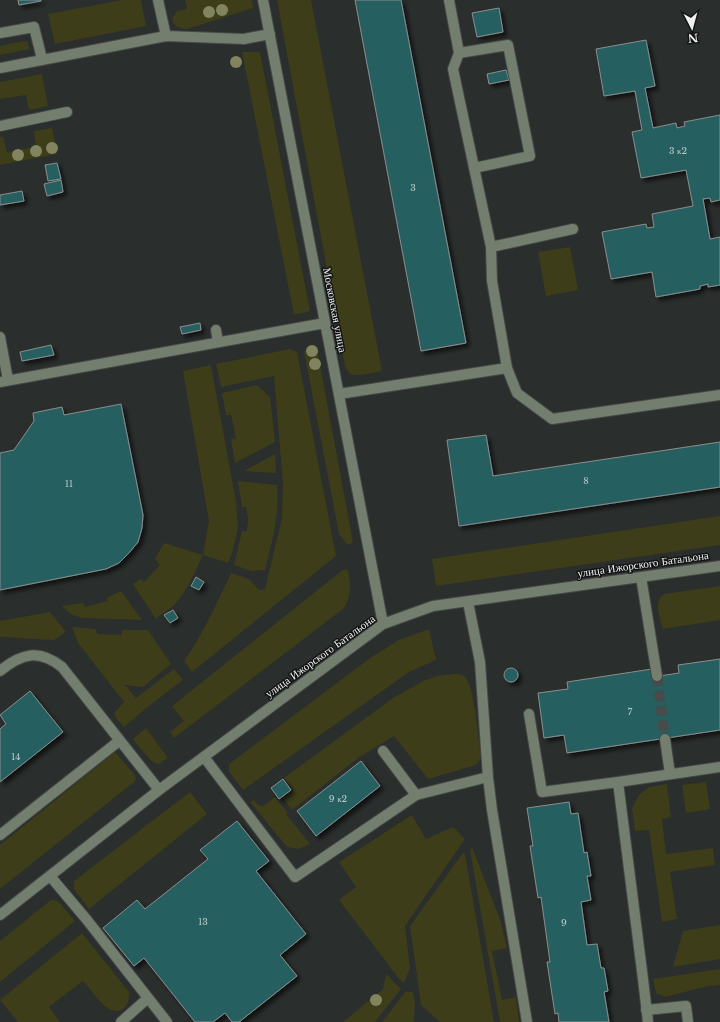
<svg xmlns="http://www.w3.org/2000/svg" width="720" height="1022" font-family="'Libre Baskerville',serif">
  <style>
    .green { fill: #3d3d1a }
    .building { fill: #285f60; stroke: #898e8e; filter: url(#shadow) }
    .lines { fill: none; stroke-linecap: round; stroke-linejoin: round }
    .minor-tunnel { stroke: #474b49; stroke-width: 10; stroke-dasharray: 10 5; stroke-linecap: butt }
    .minor-casing { stroke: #454947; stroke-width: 12 }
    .minor { stroke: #737e6f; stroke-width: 10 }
    .tree { fill: #81845e }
    .labels { text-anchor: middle; stroke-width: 3; stroke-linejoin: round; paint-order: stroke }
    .number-label { font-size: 9px; fill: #bccccb }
    .street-label { font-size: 11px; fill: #eef1ef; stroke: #141515 }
  </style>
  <defs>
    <filter id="shadow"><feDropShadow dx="3.5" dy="3.5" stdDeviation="2" flood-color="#0009"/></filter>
  </defs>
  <rect width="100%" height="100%" fill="#2a2e2c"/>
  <path class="green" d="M 122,0 L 141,0 L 146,26 L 55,44 L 48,14 Z
    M 185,0 L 252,0 L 253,8 L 187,29 C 179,28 174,27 172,19 L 177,11 L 187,9 Z
    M 277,0 L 311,0 L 382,371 C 375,372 357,377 351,374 C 348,373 347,369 345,366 Z
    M 23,41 L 27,42 L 30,49 L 0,55 L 0,46 Z
    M 242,52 L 260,52 L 310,311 L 294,315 Z
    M 42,74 L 48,106 L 29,110 L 26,95 L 0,99 L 0,82 Z
    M 52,128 L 57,154 L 0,165 L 0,137 L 3,137 L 7,152 L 36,147 L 34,131 Z
    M 570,247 L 578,290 L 546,296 L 538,252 Z
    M 290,349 L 297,352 L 336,556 L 192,672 L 184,661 C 203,634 217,603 231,573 L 249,579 L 259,590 L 265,589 L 282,518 L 283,484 L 274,376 L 221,387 L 216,364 Z
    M 317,349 L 353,542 L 349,545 L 346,543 L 339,534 L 304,351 Z
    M 211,365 L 236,502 L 238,528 L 233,550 L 228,563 L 203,555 C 195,572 188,589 176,603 C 171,609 163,613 156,619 L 133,584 L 141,579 L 144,582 L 160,565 L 155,559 L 164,543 L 203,555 L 209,521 L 183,371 Z
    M 257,385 L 270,397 L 275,442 L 235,463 L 231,439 L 236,438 L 231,415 L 226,415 L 222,393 Z
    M 275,454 L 276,473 L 244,471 Z
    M 238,481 L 277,485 C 280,514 272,542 265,570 L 251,571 L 234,565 L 242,531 L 247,531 L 248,519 L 246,507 L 242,507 Z
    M 720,516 L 720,545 L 436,586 L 432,559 Z
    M 344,569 L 348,570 C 351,585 352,596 343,609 L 174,738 L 170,732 L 184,721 L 172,706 Z
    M 720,586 L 720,620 L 663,629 C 660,618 653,601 664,594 Z
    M 121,591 L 142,620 L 82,618 L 71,614 L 62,606 L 83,603 L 85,607 L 108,601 L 106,598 Z
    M 50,612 L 66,632 L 54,640 L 0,637 L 0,621 Z
    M 72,627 L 96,629 L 97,634 L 122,635 L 122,630 L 148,630 L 171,664 L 143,687 L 125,685 L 136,698 L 174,669 L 183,680 L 145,709 L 124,727 L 116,718 L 114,713 L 124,702 L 78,643 Z
    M 429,629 L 436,660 L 409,672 L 243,790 L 229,772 L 229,764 L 370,658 L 399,640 Z
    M 454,674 C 459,674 463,674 466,678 C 475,690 478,739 481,756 L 480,760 L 476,765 L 428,779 L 394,736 L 358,758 L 292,810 L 283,798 L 294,790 L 284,778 L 393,698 L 423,681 L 437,676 Z
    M 146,728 L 168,758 C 164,760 161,764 157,764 C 151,763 137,744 133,739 Z
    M 115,752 L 135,775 L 136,779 L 134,782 L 0,889 L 0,845 Z
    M 706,782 L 710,809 L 686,813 L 682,785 Z
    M 667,784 L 671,817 L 662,819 L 666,854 L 713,848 L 715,865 L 670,872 L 677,919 L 662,922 L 649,830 L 635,831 L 632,808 L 639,795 L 649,787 Z
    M 190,792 L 207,814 L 89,909 L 74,889 L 74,881 Z
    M 275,797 L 288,813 L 286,814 L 310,844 L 298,849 L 287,847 L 250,802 L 254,800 L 258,805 L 263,806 Z
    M 412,815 L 426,839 L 453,827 L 465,839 L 405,926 L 410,968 L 404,983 L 400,980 L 339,900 L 356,887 L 339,862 Z
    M 472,847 L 500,919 L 507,948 L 492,951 L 502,1000 L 516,997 L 519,1022 L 500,1022 L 470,850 Z
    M 463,853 L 465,854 L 494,1022 L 440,1022 L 421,1005 L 410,926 Z
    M 51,900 L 58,901 L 75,921 L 0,982 L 0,941 Z
    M 720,925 L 720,959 L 673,967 L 683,931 Z
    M 82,933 L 129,992 C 129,998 129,1004 123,1009 C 108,1019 92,990 83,981 L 49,1007 L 60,1022 L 18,1022 L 0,1000 Z
    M 720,969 L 720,985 L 708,986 L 665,997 L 656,993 L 653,979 Z
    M 386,974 L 401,989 L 375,1022 L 343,1022 L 383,989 Z
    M 406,991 L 408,992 L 413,992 L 415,1004 L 414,1022 L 382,1022 Z"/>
  <path class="building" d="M 18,0 L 41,0 L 41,1 L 19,5 Z
    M 355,0 L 401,0 L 466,343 L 421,351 Z
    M 499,8 L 503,32 L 477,37 L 472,13 Z
    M 646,40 L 655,86 L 645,88 L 653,128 L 676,123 L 677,128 L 685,126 L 684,122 L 720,115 L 720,200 L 711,202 L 710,198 L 703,199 L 710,239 L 720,237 L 720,285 L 708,287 L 708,284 L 700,286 L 700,289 L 656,297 L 652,272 L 611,279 L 602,232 L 646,224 L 647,228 L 654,227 L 652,214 L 693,206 L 686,170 L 641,178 L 632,132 L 642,130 L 635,91 L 604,96 L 596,49 Z
    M 506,70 L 509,80 L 489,84 L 487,74 Z
    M 57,163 L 61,179 L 48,181 L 45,165 Z
    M 61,180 L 63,192 L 47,196 L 44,184 Z
    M 22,191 L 24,201 L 0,205 L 0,195 Z
    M 200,323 L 201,330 L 182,334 L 180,327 Z
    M 51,345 L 54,355 L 22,361 L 20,352 Z
    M 121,404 L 143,515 L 142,528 L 138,542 L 129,553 L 119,563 L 106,569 L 0,590 L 0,453 L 14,450 L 34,421 L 33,413 L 62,407 L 64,415 Z
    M 486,435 L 493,476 L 720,442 L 720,487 L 459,526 L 447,440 Z
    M 196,577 L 204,582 L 199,590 L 191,586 Z
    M 173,610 L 178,618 L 170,623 L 164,615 Z
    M 720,659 L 720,730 L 567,753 L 564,735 L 544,738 L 538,693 L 568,689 L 567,682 L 652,669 L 653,677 L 679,673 L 678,665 Z
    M504 675a7 7 0 1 1 14 0a7 7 0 1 1-14 0Z
    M 30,691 L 63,732 L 0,782 L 0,729 L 6,724 L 0,715 Z
    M 361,761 L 380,786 L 316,836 L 297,811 Z
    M 283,779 L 291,790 L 279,799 L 271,788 Z
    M 569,802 L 571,814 L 578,813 L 584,853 L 587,852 L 591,876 L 587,876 L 591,900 L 581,902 L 587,945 L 597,944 L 601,968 L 604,968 L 608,991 L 604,992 L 609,1022 L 559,1022 L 558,1013 L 555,1014 L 547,962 L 550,962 L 541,897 L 538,898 L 530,846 L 533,846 L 527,808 Z
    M 237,821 L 269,861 L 256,871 L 306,934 L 280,955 L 297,976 L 239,1022 L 232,1022 L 225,1013 L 213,1022 L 195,1022 L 144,958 L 134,966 L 103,928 L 137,900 L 145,909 L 208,859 L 200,850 Z"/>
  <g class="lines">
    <path class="minor-tunnel" d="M 657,676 L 665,739"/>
    <defs>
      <path id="minor" d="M 158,0 L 166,36
        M 263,0 L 383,624
        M 449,0 L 459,53 L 453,69 L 460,102 L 491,247 L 492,281 L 507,368
        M 0,33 L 34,27 L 42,59
        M 459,53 L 508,45 L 530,156 L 474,168
        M 0,68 L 166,36 L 244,39 L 270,34
        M 0,126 L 67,112
        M 491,247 L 573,229
        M 216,330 L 218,342
        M 0,337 L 8,380
        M 0,382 L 325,323
        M 339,394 L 507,368 L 517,393 L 552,419 L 720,395
        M 641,577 L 657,676
        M 468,602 L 480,662 L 488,777 L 492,810 L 527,1022
        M 0,671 C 22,653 39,649 62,667 L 159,790
        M 529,714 L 542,792 L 618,782
        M 665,739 L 670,774
        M 383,751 L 416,795
        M 204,757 L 295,877 L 416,795 L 488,777
        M 0,835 L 119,741
        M 50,876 L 87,920 L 167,1022
        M 0,915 L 159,790 L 383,624 L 433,606 L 720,566
        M 646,1010 L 686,1006 L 688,1022
        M 121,1022 L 148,998
        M 648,1022 L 643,979 L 618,782 L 720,767"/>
    </defs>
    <use href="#minor" class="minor-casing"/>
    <use href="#minor" class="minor"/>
  </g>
  <g class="tree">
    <circle cx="222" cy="10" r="6"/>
    <circle cx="209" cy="12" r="6"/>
    <circle cx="236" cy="62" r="6"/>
    <circle cx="52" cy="148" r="6"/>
    <circle cx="36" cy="151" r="6"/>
    <circle cx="18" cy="155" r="6"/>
    <circle cx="312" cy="351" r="6"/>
    <circle cx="315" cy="364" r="6"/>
    <circle cx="376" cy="1000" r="6"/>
  </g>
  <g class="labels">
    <g class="number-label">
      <text x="678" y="154">3 к2</text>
      <text x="413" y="191">3</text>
      <text x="586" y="484">8</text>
      <text x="69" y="487">11</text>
      <text x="630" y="715">7</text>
      <text x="16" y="760">14</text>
      <text x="338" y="802">9 к2</text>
      <text x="203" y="925">13</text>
      <text x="564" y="926">9</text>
    </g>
    <g class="street-label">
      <text transform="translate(335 310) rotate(79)" y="4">Московская улица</text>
      <text transform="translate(643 564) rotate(-8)" y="4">улица Ижорского Батальона</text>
      <text transform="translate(320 656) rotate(-36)" y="4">улица Ижорского Батальона</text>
    </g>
  </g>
  <g transform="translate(692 28) rotate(174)" stroke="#141515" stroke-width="3" paint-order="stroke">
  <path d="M0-3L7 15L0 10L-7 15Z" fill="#eef1ef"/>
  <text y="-6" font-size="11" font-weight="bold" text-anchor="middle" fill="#eef1ef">N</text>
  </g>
</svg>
